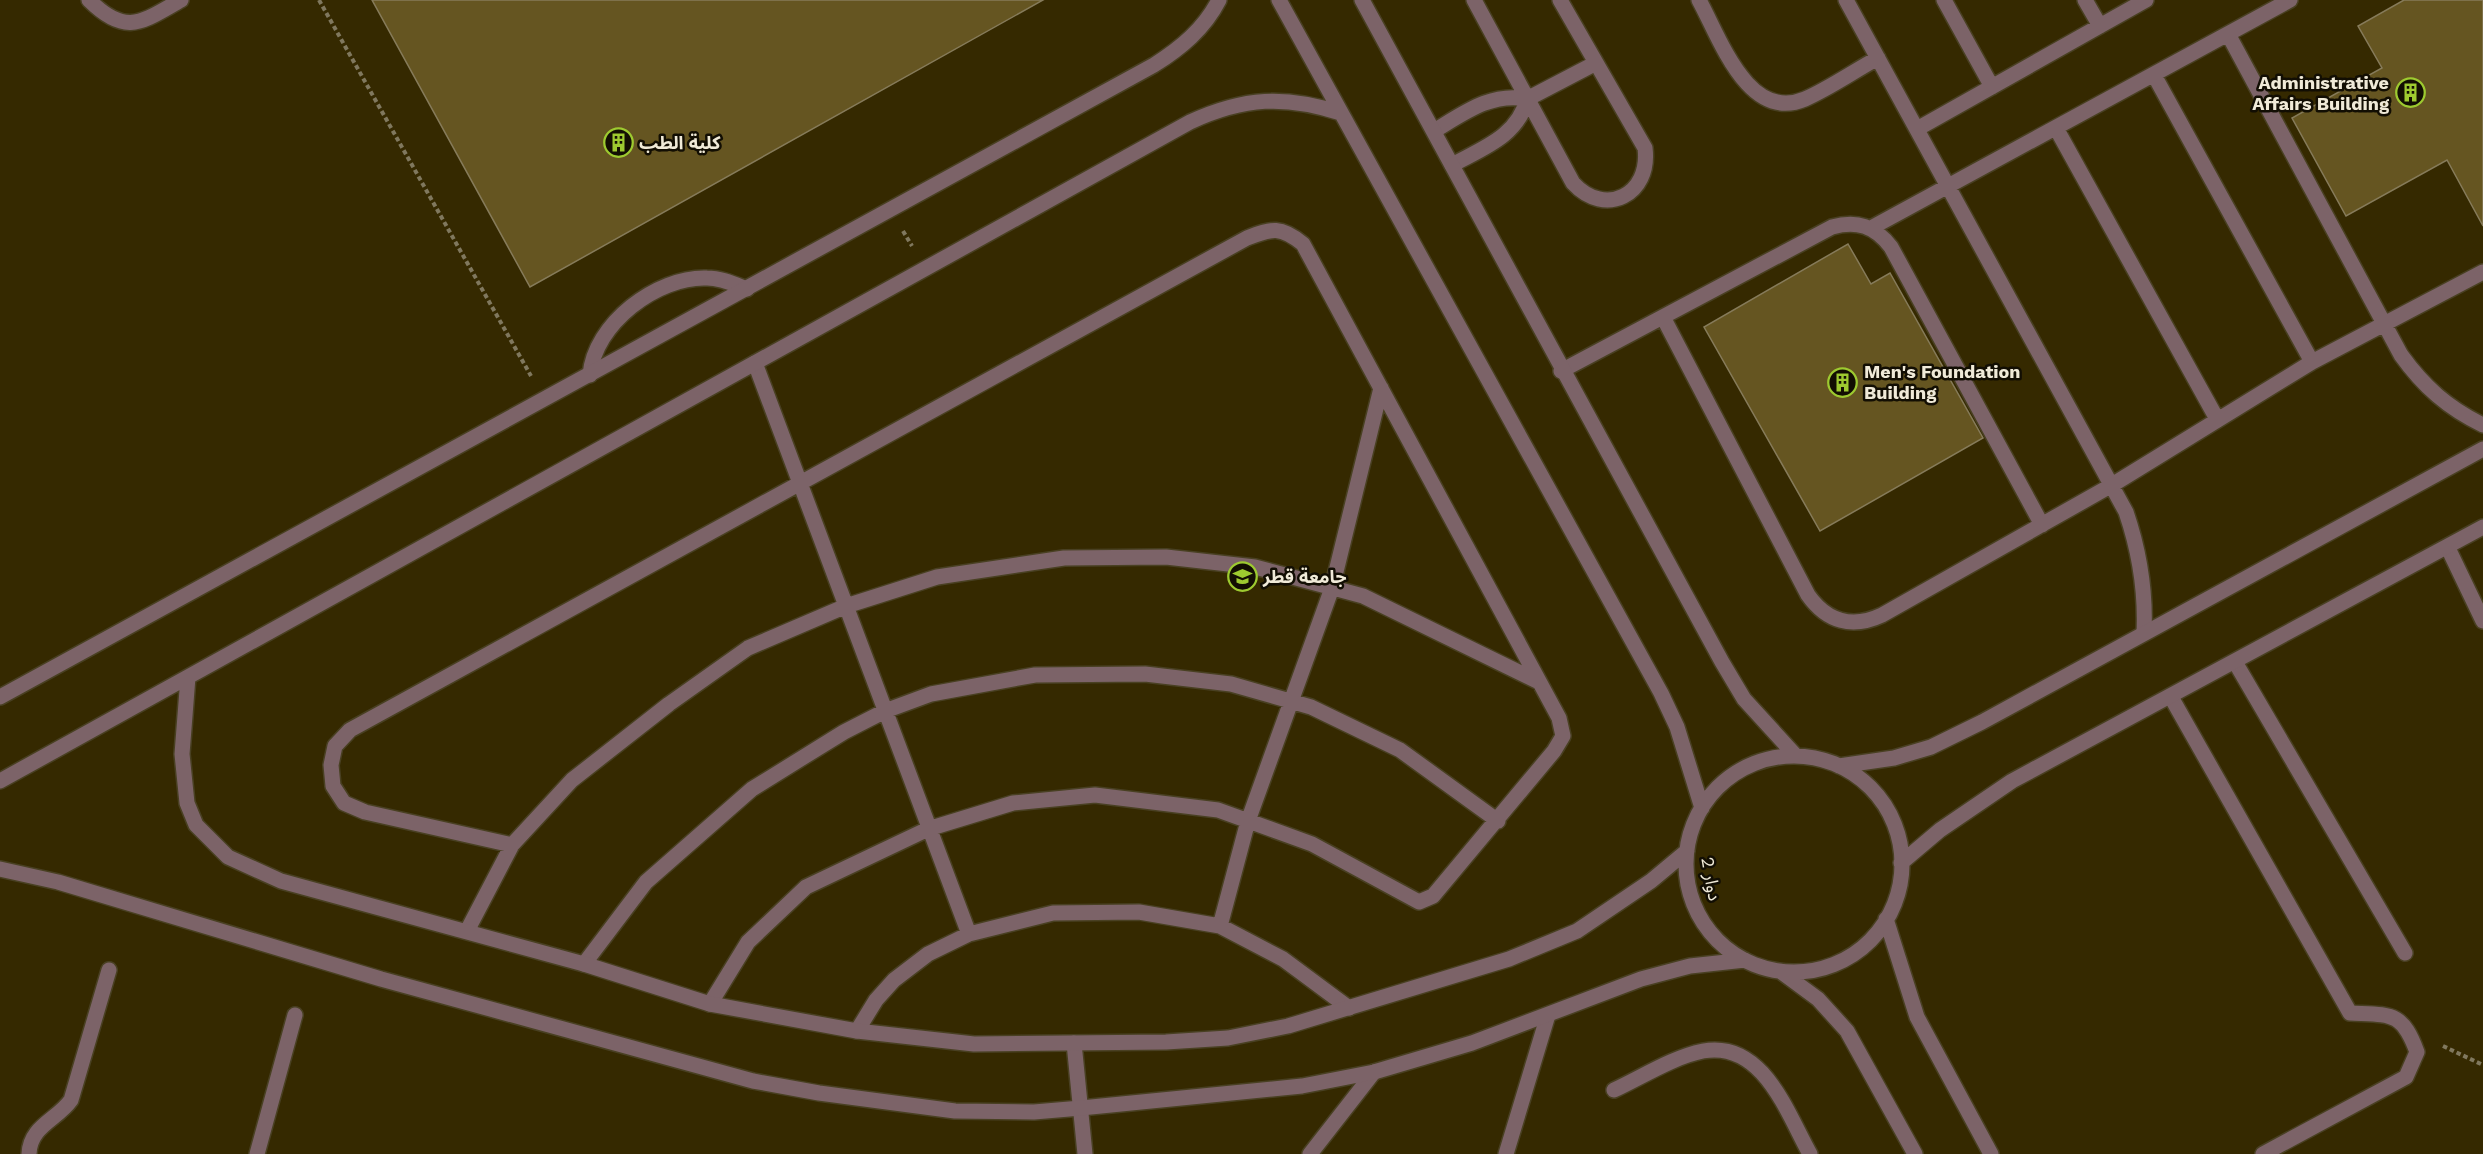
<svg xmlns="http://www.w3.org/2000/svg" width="2483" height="1154" font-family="'Work Sans','Noto Sans Arabic',sans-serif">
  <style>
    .built { fill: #352900 }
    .building { fill: #655521; stroke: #867b5a; stroke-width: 1.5 }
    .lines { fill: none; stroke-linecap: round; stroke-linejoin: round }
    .service-casing { stroke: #494022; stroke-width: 18 }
    .minor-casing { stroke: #494022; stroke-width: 18 }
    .path { stroke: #80785e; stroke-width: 4; stroke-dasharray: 4.5 3; stroke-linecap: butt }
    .service { stroke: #7c6368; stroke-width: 15 }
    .minor { stroke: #7c6368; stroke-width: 15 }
    .labels { text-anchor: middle; stroke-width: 5; stroke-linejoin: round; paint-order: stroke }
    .poi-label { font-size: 18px; font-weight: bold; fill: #f0ead8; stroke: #120e03; text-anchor: start }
    .street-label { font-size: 18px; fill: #f0ead8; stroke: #120e03 }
  </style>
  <rect width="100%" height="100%" fill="#2e2404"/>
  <path class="built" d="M 0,0 L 2483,0 L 2483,1154 L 0,1154 Z"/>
  <path class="building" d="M 372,0 L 1043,0 L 530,287 Z
    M 2404,0 L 2483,0 L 2483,226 L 2447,160 L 2346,216 L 2292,118 L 2382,68 L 2358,26 Z
    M 1848,244 L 1871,284 L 1890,273 L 1983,438 L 1820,531 L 1704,327 Z"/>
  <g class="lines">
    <defs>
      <path id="service" d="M 89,0 C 126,37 142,22 181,0
        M 1474,0 L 1573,183 C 1605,218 1651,195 1645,148 L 1560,0
        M 1699,0 C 1720,38 1748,123 1805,99 C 1830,88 1854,71 1878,58
        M 1846,0 L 2126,512 C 2140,553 2146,590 2144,633
        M 1944,0 L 1992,87
        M 2085,0 L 2100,26
        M 2228,34 L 2401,355 C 2424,387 2448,408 2483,425
        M 2154,75 L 2312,362
        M 2056,128 L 2217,419
        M 1917,129 L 2146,0
        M 1434,131 C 1464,113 1491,92 1527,99 L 1596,63
        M 1452,165 C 1483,148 1518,136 1527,99
        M 1871,228 L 2290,0
        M 1664,319 L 1808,595 C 1827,622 1852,629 1882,615 L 2112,485 L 2312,362 L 2483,272
        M 755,363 L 969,934
        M 1561,371 L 1832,227 C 1857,220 1875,226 1891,247 L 2042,525
        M 590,375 C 594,324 657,276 707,278 C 721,278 734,284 747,289
        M 2448,548 L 2483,621
        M 2235,662 L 2405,953
        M 2171,697 L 2350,1013 C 2391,1015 2402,1011 2417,1052 L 2406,1077 L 2263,1154
        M 512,845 L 365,812 L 344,803 L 333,786 L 331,765 L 335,746 L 350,730 L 1247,238 C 1272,228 1281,226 1303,244 L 1559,718 L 1563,736 L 1554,751 L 1433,896 L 1419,902 L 1312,844 L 1218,810 L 1095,795 L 1013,803 L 928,829 L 806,887 L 748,942 L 710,1004
        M 1220,926 L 1248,821 L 1332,588 L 1381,388
        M 467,931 L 512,845 L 572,780 L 669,704 L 748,648 L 846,606 L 937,577 L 1064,558 L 1166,557 L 1255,567 L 1363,596 L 1539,682
        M 584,964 L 646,882 L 752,789 L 844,732 L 885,711 L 931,694 L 1035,675 L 1145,674 L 1231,684 L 1311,707 L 1400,750 L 1498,821
        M 857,1031 L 876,1000 L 894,980 L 928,954 L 969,934 L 1053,913 L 1139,912 L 1220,926 L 1283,959 L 1349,1008
        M 1074,1043 L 1085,1154
        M 1614,1090 C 1642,1077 1673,1057 1703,1051 C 1763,1040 1787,1113 1810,1154
        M 29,1154 C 30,1126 57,1120 71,1100 L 109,970
        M 257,1154 L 295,1015
        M 1310,1154 L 1374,1072
        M 1506,1154 L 1548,1015"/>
      <path id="minor" d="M 1279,0 L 1661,693 L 1677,727 L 1702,808
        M 1362,0 L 1722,662 L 1744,699 L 1796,756
        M 188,677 L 182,754 L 187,803 L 196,825 L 228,857 L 281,881 L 584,964 L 710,1004 L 857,1031 L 974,1044 L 1166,1042 L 1228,1038 L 1288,1026 L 1509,959 L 1577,931 L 1651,881 L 1687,851
        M 0,697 L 1154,65 C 1181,48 1204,29 1219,0
        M1686 864a108 108 0 1 1 216 0a108 108 0 1 1-216 0Z
        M 1839,766 L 1894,758 L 1931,747 L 1982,722 L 2483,449
        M 0,781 L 1190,122 C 1244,97 1285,95 1341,113
        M 1901,863 L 1940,830 L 2012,781 L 2483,527
        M 0,869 L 58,882 L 381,979 L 753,1081 L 819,1093 L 955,1111 L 1034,1112 L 1081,1108 L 1302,1086 L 1374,1072 L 1472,1043 L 1641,979 L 1690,966 L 1745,960
        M 1886,919 L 1917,1017 L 1991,1154
        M 1780,971 L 1818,999 L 1847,1031 L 1915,1154"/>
    </defs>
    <use href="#service" class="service-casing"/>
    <use href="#minor" class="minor-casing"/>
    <path class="path" d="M 319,0 L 531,376
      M 903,231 L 912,246
      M 2443,1046 L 2483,1065"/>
    <use href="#service" class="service"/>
    <use href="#minor" class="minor"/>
  </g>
  <defs>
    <symbol id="building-ring" viewBox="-11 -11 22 22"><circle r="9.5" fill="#120e03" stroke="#9dca30" stroke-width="1.5"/><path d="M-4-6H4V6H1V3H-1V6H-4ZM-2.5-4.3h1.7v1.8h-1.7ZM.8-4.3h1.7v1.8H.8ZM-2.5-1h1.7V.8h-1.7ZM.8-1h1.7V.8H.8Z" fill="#9dca30"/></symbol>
    <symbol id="university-ring" viewBox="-11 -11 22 22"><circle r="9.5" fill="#120e03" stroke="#9dca30" stroke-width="1.5"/><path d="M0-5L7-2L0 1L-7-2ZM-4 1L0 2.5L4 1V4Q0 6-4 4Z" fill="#9dca30"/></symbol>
  </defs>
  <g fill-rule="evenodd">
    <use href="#building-ring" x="2394" y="76" width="33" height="33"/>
    <use href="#building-ring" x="602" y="126" width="33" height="33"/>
    <use href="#building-ring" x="1826" y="366" width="33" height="33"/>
    <use href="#university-ring" x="1226" y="560" width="33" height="33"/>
  </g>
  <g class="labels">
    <g class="poi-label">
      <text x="2389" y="89" text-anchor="end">Administrative<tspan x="2389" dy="21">Affairs Building</tspan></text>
      <text x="639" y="149">كلية الطب</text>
      <text x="1864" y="378">Men's Foundation<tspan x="1864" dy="21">Building</tspan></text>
      <text x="1263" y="583">جامعة قطر</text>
    </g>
    <g class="street-label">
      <text transform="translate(1711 879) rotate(80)" y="6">دوار 2</text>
    </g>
  </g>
</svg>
